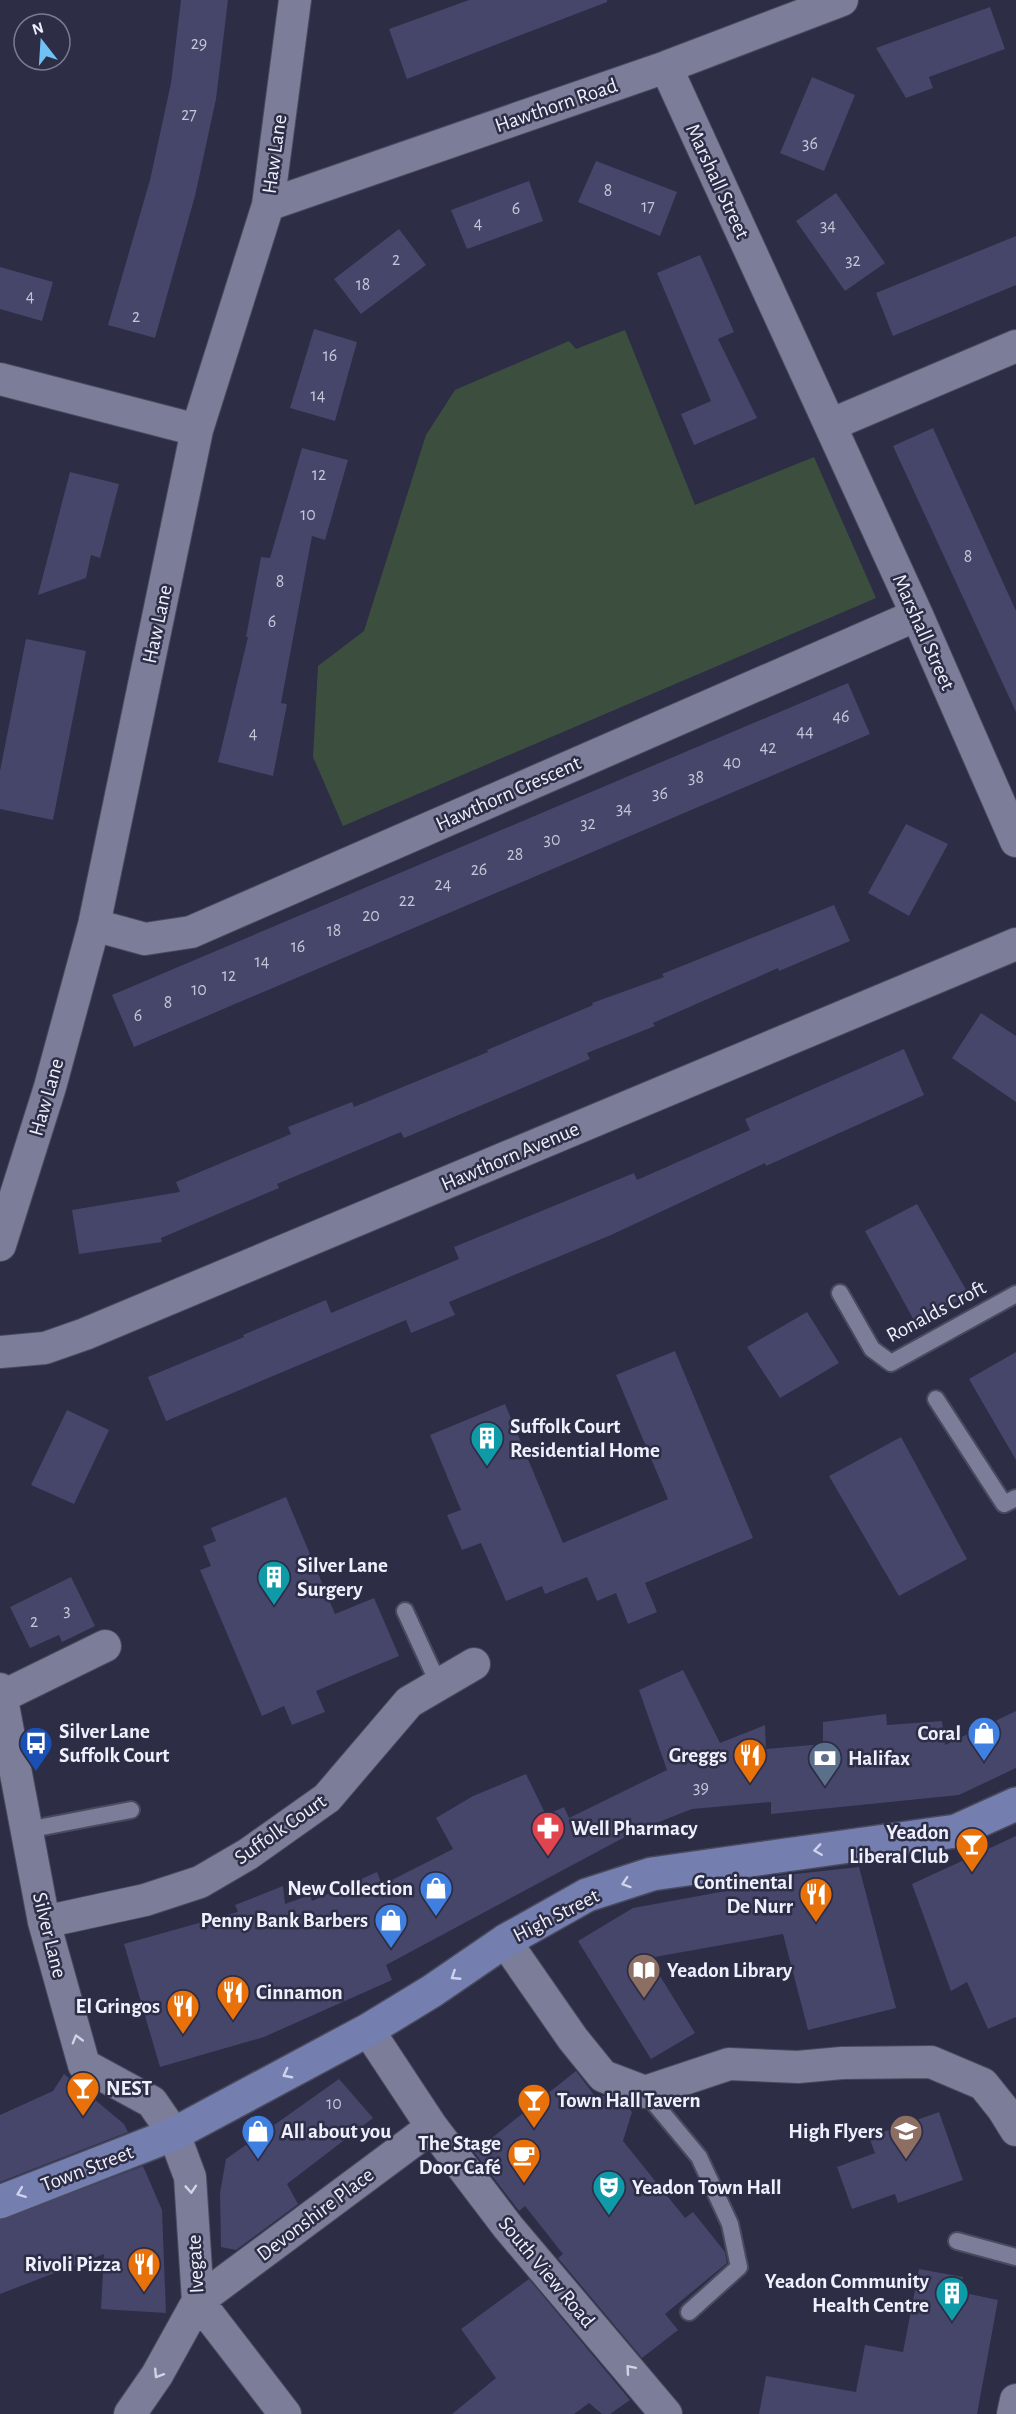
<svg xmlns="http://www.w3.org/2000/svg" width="1016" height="2414" font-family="'Alegreya Sans',sans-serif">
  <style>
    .green { fill: #3c4f3e }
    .building { fill: #454669 }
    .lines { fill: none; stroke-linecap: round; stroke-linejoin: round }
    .lane-casing { stroke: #494a5e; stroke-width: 20 }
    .street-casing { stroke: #494a5e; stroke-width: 34 }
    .secondary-casing { stroke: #494a5e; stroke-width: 36 }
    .lane { stroke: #7b7d99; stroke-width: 16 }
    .street { stroke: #7b7d99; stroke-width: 32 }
    .secondary { stroke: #747faf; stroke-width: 33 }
    .oneway { stroke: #d0d4ea }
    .oneway2 { stroke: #d2d3e4 }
    .labels { text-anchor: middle; stroke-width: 5; stroke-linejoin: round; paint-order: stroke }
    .number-label { font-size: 18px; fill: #c4c6d8 }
    .street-label { font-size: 21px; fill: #eff0fd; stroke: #2d2d46 }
    .poi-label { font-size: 21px; font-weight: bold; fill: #eff0fd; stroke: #2d2d46; text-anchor: start }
  </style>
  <rect width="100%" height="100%" fill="#2d2d46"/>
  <path class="green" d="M 625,330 L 695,505 L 814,457 L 876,598 L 343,826 L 313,757 L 318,666 L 364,631 L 426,435 L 455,390 L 569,341 L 576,349 Z"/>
  <path class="building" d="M 181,0 L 228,0 L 216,99 L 195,196 L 155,338 L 108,325 L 150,180 L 171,83 Z
    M 469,0 L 607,0 L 607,2 L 407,79 L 389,29 Z
    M 990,7 L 1005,49 L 929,77 L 933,88 L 906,98 L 876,48 Z
    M 812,77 L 855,95 L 824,171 L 780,153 Z
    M 596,161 L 677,192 L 660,236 L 578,202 Z
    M 529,181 L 543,221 L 467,249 L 451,210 Z
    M 836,193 L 885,263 L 845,291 L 796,221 Z
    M 399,229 L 426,265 L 361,314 L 334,279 Z
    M 1016,236 L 1016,285 L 893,336 L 876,293 Z
    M 700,255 L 734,332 L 718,339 L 757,418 L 694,445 L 681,414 L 711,401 L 657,273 Z
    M 0,267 L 53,282 L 42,321 L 0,309 Z
    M 314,329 L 357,342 L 335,421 L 290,408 Z
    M 933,428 L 1016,611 L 1016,712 L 893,446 Z
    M 302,448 L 348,460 L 325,540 L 312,536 L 281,703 L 287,704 L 273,776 L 218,762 L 248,637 L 246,637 L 261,557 L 270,558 Z
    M 70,472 L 119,484 L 109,523 L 100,558 L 91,555 L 86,578 L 38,595 Z
    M 26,639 L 86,651 L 53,820 L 0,809 L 0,771 Z
    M 848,683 L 870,734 L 134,1047 L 112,995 Z
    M 906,824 L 948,844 L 909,916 L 868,893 Z
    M 834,905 L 850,941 L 779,971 L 778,968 L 653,1023 L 655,1026 L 587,1053 L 590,1059 L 506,1095 L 404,1138 L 401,1132 L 277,1184 L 279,1188 L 161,1238 L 162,1242 L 79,1254 L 72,1210 L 180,1192 L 176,1182 L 291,1134 L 288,1127 L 352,1102 L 354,1107 L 488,1052 L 487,1050 L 593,1005 L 592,1003 L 664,977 L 662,974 Z
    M 981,1013 L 1016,1036 L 1016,1102 L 952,1058 Z
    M 904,1049 L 924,1095 L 766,1166 L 765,1163 L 611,1235 L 449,1302 L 455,1315 L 411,1333 L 406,1320 L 166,1421 L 148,1377 L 244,1337 L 243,1335 L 326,1300 L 331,1313 L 459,1259 L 454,1247 L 634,1173 L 637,1180 L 750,1130 L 745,1119 Z
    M 917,1204 L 969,1295 L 916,1324 L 865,1231 Z
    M 807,1312 L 839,1363 L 780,1398 L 747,1347 Z
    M 675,1351 L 753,1538 L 645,1583 L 657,1612 L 628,1624 L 616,1593 L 597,1601 L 587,1577 L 545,1594 L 542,1586 L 506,1601 L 481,1543 L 462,1550 L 447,1515 L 461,1510 L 430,1435 L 505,1404 L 563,1543 L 668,1499 L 616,1375 Z
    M 1016,1352 L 1016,1460 L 969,1379 Z
    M 67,1410 L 109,1430 L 74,1504 L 31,1485 Z
    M 901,1437 L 967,1559 L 899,1596 L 829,1476 Z
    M 286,1497 L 335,1614 L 374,1598 L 399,1656 L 316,1691 L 325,1712 L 292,1725 L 284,1706 L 262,1716 L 200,1570 L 211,1566 L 203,1546 L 216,1541 L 211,1528 Z
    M 71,1577 L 95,1626 L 62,1642 L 59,1635 L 30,1648 L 10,1607 Z
    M 683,1670 L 720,1743 L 765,1725 L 766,1749 L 823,1744 L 823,1722 L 886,1714 L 887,1725 L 942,1721 L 945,1745 L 1016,1711 L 1016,1768 L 959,1795 L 771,1814 L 771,1802 L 692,1809 L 636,1831 L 386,1965 L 392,1980 L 264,2037 L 160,2067 L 124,1944 L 238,1912 L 235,1905 L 283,1886 L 285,1904 L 310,1895 L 312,1901 L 377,1872 L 382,1885 L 453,1849 L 436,1818 L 473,1796 L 526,1774 L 546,1815 L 564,1807 L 569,1818 L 667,1770 L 639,1690 Z
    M 1016,1836 L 1016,2017 L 988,2029 L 967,1982 L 951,1991 L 912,1884 Z
    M 859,1867 L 896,2008 L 808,2030 L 783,1934 L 649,1958 L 695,2033 L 651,2059 L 578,1941 L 633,1908 L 770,1883 L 768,1877 Z
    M 576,2071 L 595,2096 L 604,2096 L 626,2104 L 632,2112 L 623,2141 L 685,2218 L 693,2212 L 725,2252 L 727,2263 L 665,2314 L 678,2330 L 642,2358 L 558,2258 L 563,2254 L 525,2206 L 519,2211 L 474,2152 Z
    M 64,2074 L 124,2124 L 128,2132 L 0,2182 L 0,2115 L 53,2091 Z
    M 339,2079 L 373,2118 L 287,2184 L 298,2204 L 236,2250 L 221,2247 L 220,2193 L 226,2159 Z
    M 939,2112 L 963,2180 L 898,2203 L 895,2194 L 852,2209 L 837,2167 L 875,2153 L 869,2137 Z
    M 143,2166 L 162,2210 L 166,2313 L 101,2309 L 104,2254 L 0,2294 L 0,2220 Z
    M 919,2269 L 963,2277 L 960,2292 L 998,2300 L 977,2414 L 759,2414 L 766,2376 L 856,2392 L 865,2345 L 903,2352 Z
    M 529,2279 L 630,2400 L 610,2414 L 602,2414 L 589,2403 L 574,2414 L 452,2414 L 496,2378 L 461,2329 Z"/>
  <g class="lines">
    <defs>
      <path id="lane" d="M 840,1293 L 872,1349 L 891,1363 L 1016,1294
        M 936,1399 L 1004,1504 L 1016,1498
        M 405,1611 L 439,1685
        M 27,1830 L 131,1810
        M 645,2092 L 699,2157 L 730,2224 L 739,2267 L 689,2312
        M 957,2241 L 1016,2257"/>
      <path id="street" d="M 666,67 L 917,615 L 1016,841
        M 268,205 L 666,67 L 842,0
        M 0,379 L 197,430
        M 830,425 L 1016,346
        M 94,925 L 145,939 L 191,932 L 917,615
        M 0,1245 L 50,1087 L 94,925 L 197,430 L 268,205 L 295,0
        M 0,1352 L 45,1348 L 85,1334 L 1016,944
        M 0,1689 L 44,1922 L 84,2065 L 152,2102 L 174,2134 L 190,2177 L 198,2301 L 157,2375 L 130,2414
        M 1,1697 L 105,1646
        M 44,1922 L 145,1900 L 200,1882 L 248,1854 L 327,1798 L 409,1702 L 474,1664
        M 505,1941 L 573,2039 L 603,2076 L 645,2092 L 729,2064 L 798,2067 L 842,2063 L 931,2062 L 983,2084 L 1003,2109 L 1016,2130
        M 368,2030 L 432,2127 L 508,2227 L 666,2414
        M 285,2414 L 198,2301 L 432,2127
        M 1013,2414 L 1016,2400"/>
      <path id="secondary" d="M 0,2202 L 174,2134 L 368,2030 L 432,1991 L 505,1941 L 587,1895 L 652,1874 L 956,1831 L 1016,1804"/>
    </defs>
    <use href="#lane" class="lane-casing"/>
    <use href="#street" class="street-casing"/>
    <use href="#secondary" class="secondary-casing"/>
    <use href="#lane" class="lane"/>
    <use href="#street" class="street"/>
    <use href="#secondary" class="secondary"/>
  </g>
  <defs><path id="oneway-chevron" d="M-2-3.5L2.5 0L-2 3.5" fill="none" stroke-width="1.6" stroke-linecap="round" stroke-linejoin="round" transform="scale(1.5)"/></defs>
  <g class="oneway">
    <use href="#oneway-chevron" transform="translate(818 1850) rotate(172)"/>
    <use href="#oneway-chevron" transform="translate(626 1883) rotate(162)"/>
    <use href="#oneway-chevron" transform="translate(455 1976) rotate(147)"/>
    <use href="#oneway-chevron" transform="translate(287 2074) rotate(152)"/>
    <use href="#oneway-chevron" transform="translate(21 2193) rotate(159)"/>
  </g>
  <g class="oneway2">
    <use href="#oneway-chevron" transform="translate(77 2039) rotate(-106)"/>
    <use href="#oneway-chevron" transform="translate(191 2189) rotate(86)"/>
    <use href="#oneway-chevron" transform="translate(630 2369) rotate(-131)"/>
    <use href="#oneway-chevron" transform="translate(158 2374) rotate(122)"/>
  </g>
  <defs>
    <symbol id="building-pin" viewBox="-11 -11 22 30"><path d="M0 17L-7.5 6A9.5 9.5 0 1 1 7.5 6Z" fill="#0f9aa8" stroke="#2d2d46"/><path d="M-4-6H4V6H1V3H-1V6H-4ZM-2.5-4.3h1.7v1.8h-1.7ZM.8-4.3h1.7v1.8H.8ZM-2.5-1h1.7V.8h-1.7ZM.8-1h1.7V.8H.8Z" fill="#fff"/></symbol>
    <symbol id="shop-pin" viewBox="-11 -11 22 30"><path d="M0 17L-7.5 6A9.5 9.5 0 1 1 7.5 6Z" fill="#3f7fe0" stroke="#2d2d46"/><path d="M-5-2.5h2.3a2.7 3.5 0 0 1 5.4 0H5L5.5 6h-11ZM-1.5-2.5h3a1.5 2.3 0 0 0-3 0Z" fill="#fff"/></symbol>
    <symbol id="bus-pin" viewBox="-11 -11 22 30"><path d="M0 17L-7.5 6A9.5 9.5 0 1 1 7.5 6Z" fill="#1a4fb4" stroke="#2d2d46"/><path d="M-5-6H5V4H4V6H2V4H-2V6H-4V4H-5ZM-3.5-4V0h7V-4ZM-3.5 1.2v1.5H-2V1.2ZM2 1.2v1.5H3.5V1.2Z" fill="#fff"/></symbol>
    <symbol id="restaurant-pin" viewBox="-11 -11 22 30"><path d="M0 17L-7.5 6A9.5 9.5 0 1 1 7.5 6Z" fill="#e8710a" stroke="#2d2d46"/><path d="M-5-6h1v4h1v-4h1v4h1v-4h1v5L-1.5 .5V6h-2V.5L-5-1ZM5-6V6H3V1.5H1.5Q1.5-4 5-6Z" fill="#fff"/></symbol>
    <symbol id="bank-pin" viewBox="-11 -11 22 30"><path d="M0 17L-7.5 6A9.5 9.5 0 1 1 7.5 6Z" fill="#5c6f8a" stroke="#2d2d46"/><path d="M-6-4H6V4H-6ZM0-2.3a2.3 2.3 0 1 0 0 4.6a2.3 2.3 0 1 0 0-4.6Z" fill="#fff"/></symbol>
    <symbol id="pharmacy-pin" viewBox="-11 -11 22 30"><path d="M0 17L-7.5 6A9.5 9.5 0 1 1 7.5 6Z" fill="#e0444e" stroke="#2d2d46"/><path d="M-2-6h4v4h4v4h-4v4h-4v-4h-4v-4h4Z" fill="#fff"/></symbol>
    <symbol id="bar-pin" viewBox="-11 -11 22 30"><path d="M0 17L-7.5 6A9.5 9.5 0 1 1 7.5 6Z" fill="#e8710a" stroke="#2d2d46"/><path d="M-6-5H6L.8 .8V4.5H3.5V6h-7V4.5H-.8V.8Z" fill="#fff"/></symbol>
    <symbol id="library-pin" viewBox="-11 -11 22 30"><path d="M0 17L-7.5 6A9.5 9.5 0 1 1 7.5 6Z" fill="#8d6e63" stroke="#2d2d46"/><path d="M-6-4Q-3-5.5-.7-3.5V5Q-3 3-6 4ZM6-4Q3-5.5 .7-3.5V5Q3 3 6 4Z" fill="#fff"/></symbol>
    <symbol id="school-pin" viewBox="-11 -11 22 30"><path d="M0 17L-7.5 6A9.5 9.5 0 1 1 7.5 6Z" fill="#8d6e63" stroke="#2d2d46"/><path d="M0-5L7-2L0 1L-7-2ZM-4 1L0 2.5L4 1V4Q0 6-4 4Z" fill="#fff"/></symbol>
    <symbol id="cafe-pin" viewBox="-11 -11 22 30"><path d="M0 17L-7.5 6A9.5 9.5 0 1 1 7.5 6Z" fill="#e8710a" stroke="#2d2d46"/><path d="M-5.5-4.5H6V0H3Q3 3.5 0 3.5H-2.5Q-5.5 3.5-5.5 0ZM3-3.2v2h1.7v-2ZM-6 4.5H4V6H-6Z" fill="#fff"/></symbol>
    <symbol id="theatre-pin" viewBox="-11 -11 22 30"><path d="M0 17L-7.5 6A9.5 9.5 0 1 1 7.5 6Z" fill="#0f9aa8" stroke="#2d2d46"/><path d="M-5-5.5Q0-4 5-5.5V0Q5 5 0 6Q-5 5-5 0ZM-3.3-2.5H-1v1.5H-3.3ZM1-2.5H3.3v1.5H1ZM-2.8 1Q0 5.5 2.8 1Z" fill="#fff"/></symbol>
  </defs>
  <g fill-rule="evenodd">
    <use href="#building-pin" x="468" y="1419" width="38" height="52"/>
    <use href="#building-pin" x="255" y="1558" width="38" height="52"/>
    <use href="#shop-pin" x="965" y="1714" width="38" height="52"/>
    <use href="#bus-pin" x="17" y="1724" width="38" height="52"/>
    <use href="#restaurant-pin" x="731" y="1736" width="38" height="52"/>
    <use href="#bank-pin" x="806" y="1739" width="38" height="52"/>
    <use href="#pharmacy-pin" x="529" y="1809" width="38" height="52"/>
    <use href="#bar-pin" x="953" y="1825" width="38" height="52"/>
    <use href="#shop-pin" x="417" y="1869" width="38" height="52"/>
    <use href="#restaurant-pin" x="797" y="1875" width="38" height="52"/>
    <use href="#shop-pin" x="372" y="1901" width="38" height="52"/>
    <use href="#library-pin" x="625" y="1951" width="38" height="52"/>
    <use href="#restaurant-pin" x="214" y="1973" width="38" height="52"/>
    <use href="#restaurant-pin" x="164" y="1987" width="38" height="52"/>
    <use href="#bar-pin" x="64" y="2069" width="38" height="52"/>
    <use href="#bar-pin" x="515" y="2081" width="38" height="52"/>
    <use href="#shop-pin" x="239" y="2112" width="38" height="52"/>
    <use href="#school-pin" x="887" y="2112" width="38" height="52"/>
    <use href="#cafe-pin" x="505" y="2136" width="38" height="52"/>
    <use href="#theatre-pin" x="590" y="2168" width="38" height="52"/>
    <use href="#restaurant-pin" x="125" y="2245" width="38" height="52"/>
    <use href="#building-pin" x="933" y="2274" width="38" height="52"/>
  </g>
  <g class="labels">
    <g class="number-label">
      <text x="199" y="49">29</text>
      <text x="189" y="120">27</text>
      <text x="810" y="149">36</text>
      <text x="608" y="196">8</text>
      <text x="648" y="212">17</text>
      <text x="516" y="214">6</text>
      <text x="478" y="229">4</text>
      <text x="828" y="231">34</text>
      <text x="396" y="265">2</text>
      <text x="853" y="266">32</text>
      <text x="363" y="290">18</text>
      <text x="30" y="302">4</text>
      <text x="136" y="322">2</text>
      <text x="330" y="361">16</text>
      <text x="318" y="401">14</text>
      <text x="319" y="480">12</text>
      <text x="308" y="520">10</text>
      <text x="968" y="562">8</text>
      <text x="280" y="587">8</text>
      <text x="272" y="627">6</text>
      <text x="841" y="722">46</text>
      <text x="805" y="737">44</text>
      <text x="253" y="739">4</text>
      <text x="768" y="753">42</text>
      <text x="732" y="768">40</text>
      <text x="696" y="783">38</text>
      <text x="660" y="799">36</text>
      <text x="624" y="814">34</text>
      <text x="588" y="829">32</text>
      <text x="552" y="845">30</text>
      <text x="515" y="860">28</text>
      <text x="479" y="875">26</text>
      <text x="443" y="890">24</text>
      <text x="407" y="906">22</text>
      <text x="371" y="921">20</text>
      <text x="334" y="936">18</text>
      <text x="298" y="952">16</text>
      <text x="262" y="967">14</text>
      <text x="229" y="981">12</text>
      <text x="199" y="995">10</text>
      <text x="168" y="1008">8</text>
      <text x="138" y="1021">6</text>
      <text x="67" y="1616">3</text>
      <text x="34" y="1627">2</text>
      <text x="701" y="1793">39</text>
      <text x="334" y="2109">10</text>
    </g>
    <g class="street-label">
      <text transform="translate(556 105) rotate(-19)" y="7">Hawthorn Road</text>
      <text transform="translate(274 154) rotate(-82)" y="7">Haw Lane</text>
      <text transform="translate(718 181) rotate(65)" y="7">Marshall Street</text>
      <text transform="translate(157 624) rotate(-78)" y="7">Haw Lane</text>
      <text transform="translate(924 632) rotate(66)" y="7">Marshall Street</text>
      <text transform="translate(508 793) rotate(-24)" y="7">Hawthorn Crescent</text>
      <text transform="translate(46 1097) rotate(-74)" y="7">Haw Lane</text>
      <text transform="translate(510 1156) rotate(-23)" y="7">Hawthorn Avenue</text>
      <text transform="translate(936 1311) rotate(-28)" y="7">Ronalds Croft</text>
      <text transform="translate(280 1829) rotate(-35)" y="7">Suffolk Court</text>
      <text transform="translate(556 1915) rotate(-27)" y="7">High Street</text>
      <text transform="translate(50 1935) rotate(76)" y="7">Silver Lane</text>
      <text transform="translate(87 2168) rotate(-21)" y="7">Town Street</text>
      <text transform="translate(315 2214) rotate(-37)" y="7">Devonshire Place</text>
      <text transform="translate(195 2264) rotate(-93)" y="7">Ivegate</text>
      <text transform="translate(547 2272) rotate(50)" y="7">South View Road</text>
    </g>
    <g class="poi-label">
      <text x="510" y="1433">Suffolk Court<tspan x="510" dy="24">Residential Home</tspan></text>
      <text x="297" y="1572">Silver Lane<tspan x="297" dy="24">Surgery</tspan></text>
      <text x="59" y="1738">Silver Lane<tspan x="59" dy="24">Suffolk Court</tspan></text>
      <text x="961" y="1740" text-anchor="end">Coral</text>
      <text x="727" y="1762" text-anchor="end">Greggs</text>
      <text x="848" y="1765">Halifax</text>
      <text x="571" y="1835">Well Pharmacy</text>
      <text x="949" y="1839" text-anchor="end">Yeadon<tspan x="949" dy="24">Liberal Club</tspan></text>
      <text x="793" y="1889" text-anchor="end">Continental<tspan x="793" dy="24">De Nurr</tspan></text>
      <text x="413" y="1895" text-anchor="end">New Collection</text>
      <text x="368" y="1927" text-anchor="end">Penny Bank Barbers</text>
      <text x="667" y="1977">Yeadon Library</text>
      <text x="256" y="1999">Cinnamon</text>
      <text x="160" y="2013" text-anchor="end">El Gringos</text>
      <text x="106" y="2095">NEST</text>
      <text x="557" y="2107">Town Hall Tavern</text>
      <text x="281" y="2138">All about you</text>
      <text x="883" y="2138" text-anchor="end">High Flyers</text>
      <text x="501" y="2150" text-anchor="end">The Stage<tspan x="501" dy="24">Door Café</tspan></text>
      <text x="632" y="2194">Yeadon Town Hall</text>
      <text x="121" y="2271" text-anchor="end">Rivoli Pizza</text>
      <text x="929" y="2288" text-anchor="end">Yeadon Community<tspan x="929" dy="24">Health Centre</tspan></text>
    </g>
  </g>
  <g transform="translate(42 42) rotate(343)"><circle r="28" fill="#2d2d46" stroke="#7b7b8f" stroke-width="1.5"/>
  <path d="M0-4.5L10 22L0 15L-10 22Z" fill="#70c1f4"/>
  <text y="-9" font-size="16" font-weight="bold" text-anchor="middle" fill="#eff0fd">N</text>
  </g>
</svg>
